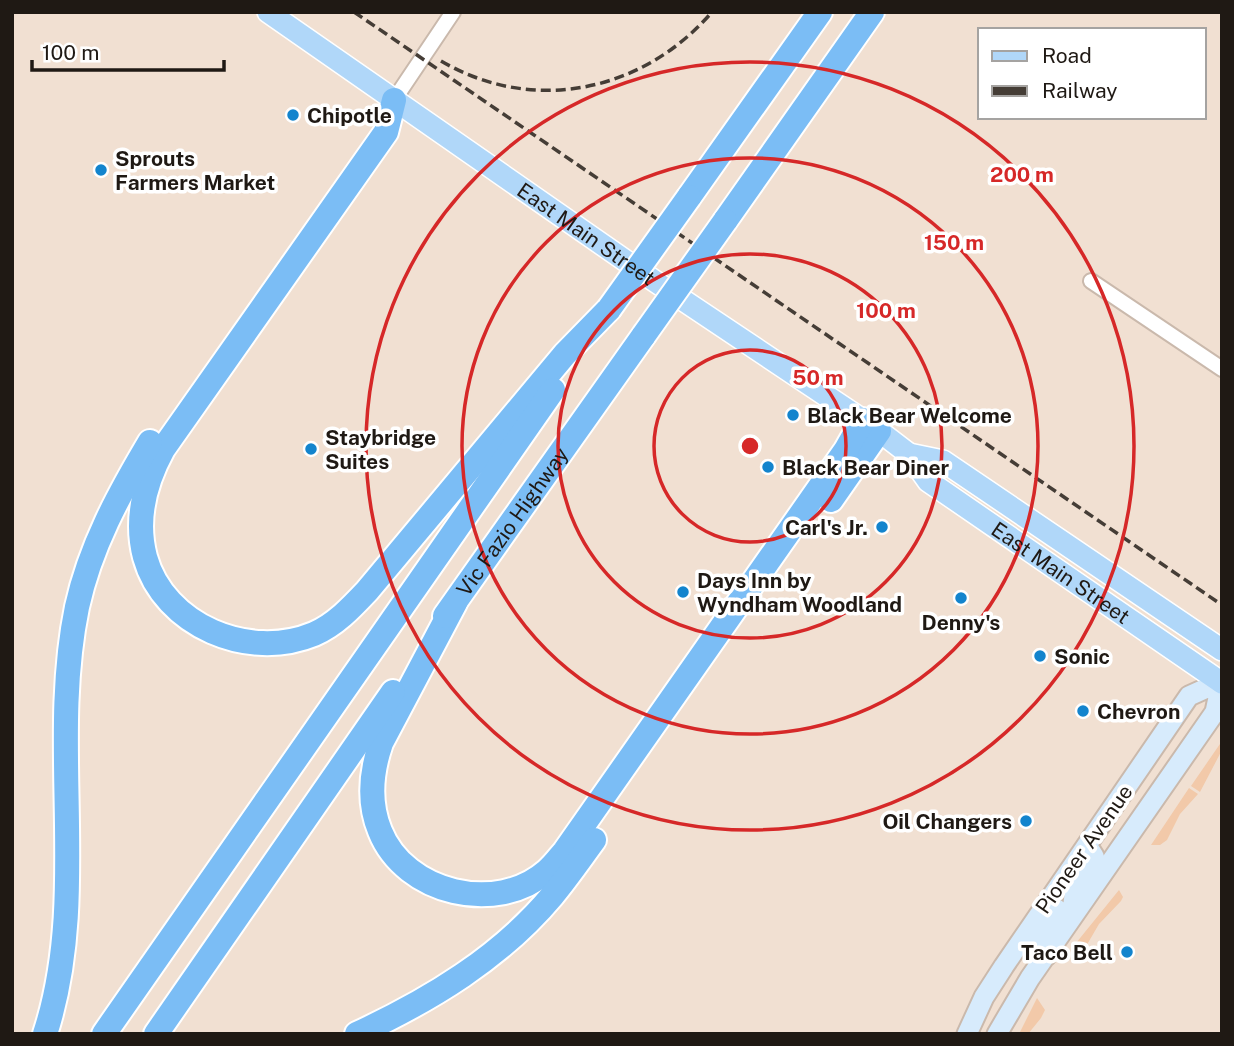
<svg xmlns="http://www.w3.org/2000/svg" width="1234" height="1046" font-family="'Public Sans',sans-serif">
	<rect width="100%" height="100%" fill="#f1e0d2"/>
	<path fill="#f2c9a9" d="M1222,741v9l-22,42 -9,-6z
		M1189,788l9,6 -18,20 -13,26 -7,5h-9z
		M1119,890l4,7 -2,4 -22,23 -14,24 -6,2 -7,-2z
		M1037,998l8,12 -4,8 -13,16h-9z"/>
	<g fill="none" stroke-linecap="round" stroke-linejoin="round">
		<g stroke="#cab9ac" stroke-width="18">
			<path id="minor" d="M394,100l59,-88
				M1091,281l131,88"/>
		</g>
		<g stroke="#cab9ac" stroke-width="23">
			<path id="secondary" d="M1071,917l4,-28 19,-33 -7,-11
				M1046,956c-11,-21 0,-29 11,-47
				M967,1034l17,-37 20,-31 185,-270 31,-14
				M997,1034l33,-56 185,-266 7,-33"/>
		</g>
		<g stroke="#fff" stroke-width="24">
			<g id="primary">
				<path id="s1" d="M268,12l388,270 223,149 30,23 19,27 294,202"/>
				<path d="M909,454l34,7 279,189"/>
			</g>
		</g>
		<g stroke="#fff" stroke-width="28">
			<g id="motorway">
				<path d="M394,100l-8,32 -223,317c-18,33 -28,70 -18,108 19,69 104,104 169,77 21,-9 37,-26 53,-43l198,-237 44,-45"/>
				<path d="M689,197l131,-185"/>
				<path d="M725,221l147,-209"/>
				<path d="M831,500l48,-69"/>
				<path d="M455,603l-74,140c-10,29 -13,59 -1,88 25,63 117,84 167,40 7,-6 12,-13 18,-20l281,-401 17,-30"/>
				<path id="s2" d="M445,616l199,-281"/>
				<path d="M45,1034c45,-138 3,-287 32,-427 13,-60 42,-113 73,-165"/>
				<path d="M104,1034l449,-644"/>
				<path d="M156,1034l237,-342"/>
				<path d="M357,1034c73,-34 143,-76 195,-138 15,-18 28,-37 42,-56"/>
			</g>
		</g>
		<use href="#minor" stroke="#fff" stroke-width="14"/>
		<use href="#secondary" stroke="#d7ebfc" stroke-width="19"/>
		<use href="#primary" stroke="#b0d7f9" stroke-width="21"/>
		<use href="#motorway" stroke="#7bbdf5" stroke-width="24"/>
		<path stroke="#453d36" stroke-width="3.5" stroke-dasharray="10 5" stroke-linecap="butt" d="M354,12l868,593
			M441,61c92,54 202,31 271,-49"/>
		<g stroke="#fff" stroke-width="28" stroke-linecap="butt">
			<path id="motorway-bridge" d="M609,309l80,-112
				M644,335l81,-114"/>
		</g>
		<use href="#motorway-bridge" stroke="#7bbdf5" stroke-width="24"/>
	</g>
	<g fill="none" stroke="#d62828" stroke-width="3.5">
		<circle cx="750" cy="446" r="96"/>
		<circle cx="750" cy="446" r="192"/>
		<circle cx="750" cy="446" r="288"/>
		<circle cx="750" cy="446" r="384"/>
	</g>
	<g fill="#1384cd" stroke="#fff" stroke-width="2.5">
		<circle cx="293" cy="115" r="7"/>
		<circle cx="101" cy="170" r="7"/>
		<circle cx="793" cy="415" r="7"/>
		<circle cx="311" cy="449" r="7"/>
		<circle cx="768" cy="467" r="7"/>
		<circle cx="882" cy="527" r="7"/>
		<circle cx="683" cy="592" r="7"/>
		<circle cx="961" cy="598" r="7"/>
		<circle cx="1040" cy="656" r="7"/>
		<circle cx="1083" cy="711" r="7"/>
		<circle cx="1026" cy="821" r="7"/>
		<circle cx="1127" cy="952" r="7"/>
	</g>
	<g text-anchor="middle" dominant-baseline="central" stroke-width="7" stroke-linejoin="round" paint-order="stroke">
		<g font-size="21" font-weight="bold" fill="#1f1914" stroke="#fff" text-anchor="start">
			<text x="307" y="115">Chipotle</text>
			<text x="115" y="158">Sprouts<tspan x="115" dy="24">Farmers Market</tspan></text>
			<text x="807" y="415">Black Bear Welcome</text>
			<text x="325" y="437">Staybridge<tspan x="325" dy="24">Suites</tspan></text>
			<text x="782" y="467">Black Bear Diner</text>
			<text x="868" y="527" text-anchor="end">Carl's Jr.</text>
			<text x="697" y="580">Days Inn by<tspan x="697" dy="24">Wyndham Woodland</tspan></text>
			<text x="961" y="622" text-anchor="middle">Denny's</text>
			<text x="1054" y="656">Sonic</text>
			<text x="1097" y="711">Chevron</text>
			<text x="1012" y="821" text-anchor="end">Oil Changers</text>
			<text x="1113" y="952" text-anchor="end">Taco Bell</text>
		</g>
		<g font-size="21" fill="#1f1914" stroke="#fff">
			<text stroke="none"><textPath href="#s1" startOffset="388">East Main Street</textPath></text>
			<text stroke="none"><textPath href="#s2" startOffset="116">Vic Fazio Highway</textPath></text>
			<text stroke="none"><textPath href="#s1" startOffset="973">East Main Street</textPath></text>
			<text transform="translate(1084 849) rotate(-55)">Pioneer Avenue</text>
		</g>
	</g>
	<circle cx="750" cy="446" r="10" fill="#d62828" stroke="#fff" stroke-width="3.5"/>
	<g font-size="21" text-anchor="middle" font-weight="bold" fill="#d62828" stroke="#fff" stroke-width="7" stroke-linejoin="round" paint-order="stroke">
		<text x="1022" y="182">200 m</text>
		<text x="954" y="250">150 m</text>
		<text x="886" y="318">100 m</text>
		<text x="818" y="385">50 m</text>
	</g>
	<rect width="1234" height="1046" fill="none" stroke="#1f1914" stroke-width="28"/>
	<rect x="978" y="28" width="228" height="91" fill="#ffffff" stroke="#a5a3a1" stroke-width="2"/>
	<rect x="992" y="51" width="35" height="10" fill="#b0d7f9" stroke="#a5a3a1" stroke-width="2"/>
	<text x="1042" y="63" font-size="21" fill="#1f1914">Road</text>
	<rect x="992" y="86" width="35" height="10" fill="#453d36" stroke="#a5a3a1" stroke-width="2"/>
	<text x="1042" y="98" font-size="21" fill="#1f1914">Railway</text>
	<path d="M32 60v10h192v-10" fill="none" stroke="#1f1914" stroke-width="3.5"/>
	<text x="42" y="60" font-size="21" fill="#1f1914" stroke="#ffffff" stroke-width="5" paint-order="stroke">100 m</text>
</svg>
